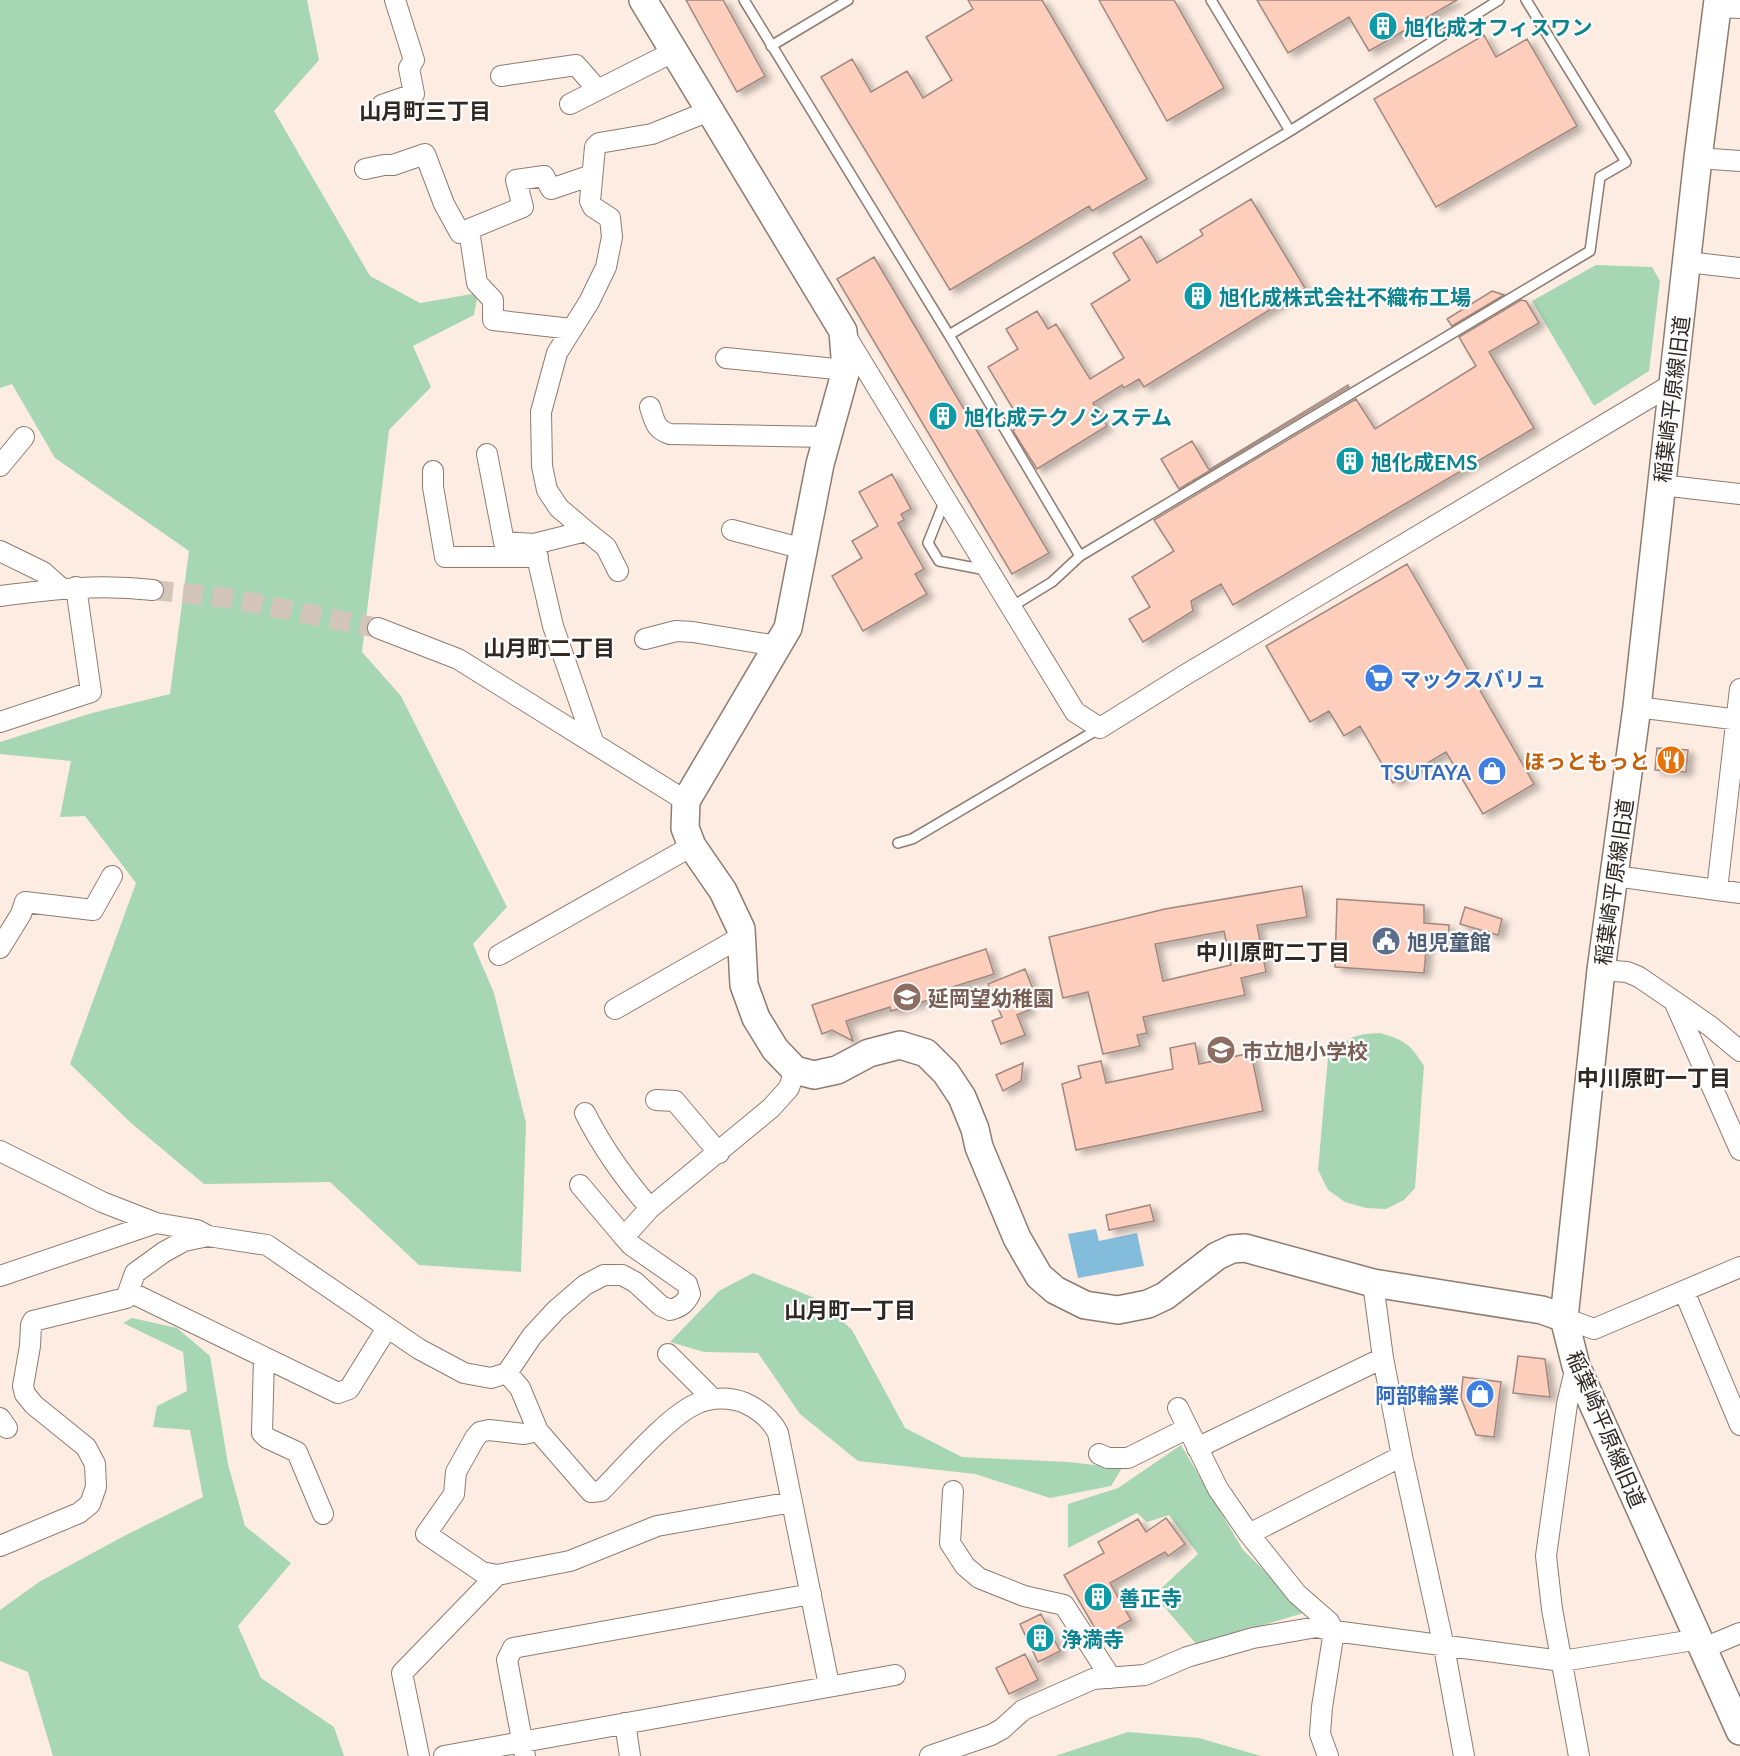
<svg xmlns="http://www.w3.org/2000/svg" width="1740" height="1756" font-family="Lato,'Noto Sans JP',sans-serif">
	<defs>
		<filter id="shadow"><feDropShadow dx="6" dy="4" stdDeviation="3" flood-color="#0004"/></filter>
	</defs>
	<rect width="100%" height="100%" fill="#fdece1"/>
	<path fill="#a7d6b5" d="M0,0h307l12,60 -45,51 96,165 50,27 58,-10 -4,22 -61,31 18,41 -42,43 -27,222 39,44 106,211 -34,37 21,49 32,130 -5,149 -102,-7 -89,-83 -126,2 -74,-62 -60,-58 66,-181 -51,-67 -25,1 11,-56 -71,-7v-12l92,-29 78,-19 19,-143 -134,-93 -43,-74 -12,4z
		M1596,265l56,2 8,14 -11,90 -55,35 -62,-105z
		M1380,1033c26,8 29,10 44,33l-9,122 -11,12 -18,9 -20,-1 -21,-6 -17,-12 -10,-20 10,-113c18,-19 25,-23 52,-24z
		M753,1273l67,27 32,30 53,98 57,29 106,5 54,6 -11,18 -61,12 -75,-24 -117,-13 -58,-47 -42,-61 -54,-1 -34,-10 49,-51z
		M132,1318l45,10 33,28 18,108 17,62 46,37 -53,63 23,52 73,49 10,29h-291l-25,-84 -28,-11v-51l39,-28 87,-47 77,-38 -13,-67 -37,-3 4,-21 30,-15 -4,-39 -60,-29z
		M1181,1445l62,105 64,62 -110,33 -43,-50 44,-41 -29,-39 -22,7 -10,-9 -69,35v-44l50,-16z
		M1128,1732l71,6 62,18h-206z"/>
	<path fill="#84bcdc" d="M1096,1229l3,12 38,-8 7,33 -66,12 -10,-44z"/>
	<path fill="#fecebc" stroke="#9f8981" stroke-width="1.5" fill-rule="evenodd" filter="url(#shadow)" d="M686,0h37l42,76 -28,16z
		M968,0h74l105,179 -55,32 -3,-5 -139,84 -129,-213 31,-18 19,33 36,-21 16,27 29,-18 -26,-43 47,-28z
		M1099,0h75l50,88 -57,33z
		M1257,0h200l-88,51 -20,-34 -61,36z
		M1484,35l12,22 31,-18 50,87 -141,81 -62,-108z
		M1251,199l54,89 -161,99 -5,-8 -15,9 -2,-3 -29,18 14,23 -70,43 -24,-38 8,-9 -33,-55 30,-18 -12,-20 31,-18 11,18 8,-5 34,55 34,-21 -33,-54 39,-24 -17,-27 28,-17 16,27 46,-28 -3,-5z
		M874,257l175,296 -37,21 -175,-295z
		M1492,291l12,4 -52,31 -5,-7z
		M1521,300l5,1 13,22 -50,29 45,76 -301,177 -12,-21 -30,17 2,10 -50,31 -14,-23 21,-12 -18,-30 42,-26 -20,-31 202,-121 19,30 101,-63 -17,-29z
		M1348,385l1,2 -170,102 -18,-30 31,-18 17,29z
		M892,474l19,35 -10,5 3,6 -6,3 26,46 -9,5 12,20 -64,37 -31,-55 30,-18 -10,-17 26,-15 -19,-34z
		M1407,564l127,220 -51,30 -37,-62 -53,31 -33,-57 -16,10 -15,-25 -19,11 -44,-76z
		M1657,748l31,2 -2,22 -31,-2z
		M1302,886l5,31 -50,8 9,47 -25,6 4,17 -102,22 4,16 -10,2 3,11 -37,8 -15,-62 -25,6 -14,-61 116,-28zM1224,931l7,34 -68,16 -8,-37z
		M1337,899l87,6v18l25,2 -1,17 -21,-3 -3,34 -89,-6z
		M1465,907l37,12 -4,16 -38,-11z
		M986,949l8,25 -64,20 2,5 -41,12 -1,-4 -44,14 7,20 -21,-11 -10,4 -10,-29z
		M1025,969l9,23 -10,5 5,13 -12,5 8,20 -24,9 -9,-23 10,-4 -14,-33z
		M1195,1043l4,21 52,-11 12,58 -187,39 -14,-66 19,-6 -3,-12 23,-5 5,22 67,-14 -3,-21z
		M1023,1063l-2,18 -18,10 -7,-16z
		M1150,1205l4,16 -45,9 -3,-15z
		M1518,1356l27,3 5,38 -37,-4z
		M1463,1377l38,5 -7,55 -18,-2 -15,-37z
		M1166,1518l19,26 -17,12 -3,-4 -55,31 21,37 -31,17 -36,-62 40,-22 -6,-11 40,-23 8,13z
		M1041,1614l19,37 -22,11 -18,-38z
		M1025,1654l13,26 -29,14 -13,-26z"/>
	<g fill="none" stroke-linecap="round" stroke-linejoin="round">
		<path stroke="#d4c5bb" stroke-width="20" stroke-dasharray="20 10" stroke-linecap="butt" d="M153,590l76,8 149,30"/>
		<g stroke="#8e7c70" stroke-width="12">
			<path id="lane" d="M744,0l205,335 341,-204 209,-131
				M1211,0l79,131
				M771,46l77,-46
				M949,335l131,221 510,-305 10,-74 26,-15 -100,-162
				M945,500l-17,43 11,18 47,9
				M1011,607l41,-25 28,-26
				M898,843l14,-4 188,-111"/>
		</g>
		<g stroke="#8e7c70" stroke-width="22">
			<path id="street" d="M1718,7l22,1
				M501,76l75,-11 22,25
				M570,104l103,-52
				M382,105l32,-11 -5,-26 5,-8 -19,-60
				M1698,158l42,3
				M365,169l19,-4h9l32,-11 19,50 16,29 63,-26 -7,-27 28,-4 7,13 41,-14
				M469,230l8,53 16,17v20l79,9
				M1687,262l53,6
				M844,333l231,379 25,16 85,-53 489,-292
				M726,358l120,12
				M650,407c5,15 5,22 20,27l156,3
				M487,454l17,88 30,2
				M0,466l24,-29
				M433,471v16l12,70h93
				M1661,485l79,9
				M732,530l72,19
				M586,531l20,16 12,24
				M0,551l43,21 18,16
				M0,596c54,-7 99,-12 153,-6
				M378,628l80,31 228,142
				M645,639l31,-8 17,1 84,14
				M1637,707l103,13
				M0,722l91,-30 -15,-105
				M594,744l-41,-118 -19,-82 52,-13 -27,-23 -12,-18 -5,-24 -1,-54 16,-59 32,-51 17,-35 6,-30 -2,-19 -17,-11 -3,-6 5,-54 4,-4 53,-9 57,-23
				M1615,876l102,14 23,-201
				M1717,890l23,3
				M0,948l21,-34 4,-12 68,8 19,-34
				M499,955l193,-109
				M1601,970l26,2 12,5 35,24 66,149
				M1674,1001l36,25 30,25
				M615,1009l126,-72
				M656,1100l19,1 44,52
				M585,1113c18,36 39,65 65,95
				M0,1151l102,51 54,21
				M580,1185l44,52
				M0,1276l156,-53 41,7 11,6
				M1373,1283l10,75 19,98 42,191 20,109
				M1684,1291l56,134
				M130,1292l208,101 11,-4 38,-61
				M1564,1318l30,11 146,-62
				M668,1354l44,44
				M264,1357l-2,76 5,5 30,14 26,62
				M1576,1366l-9,38 -21,152 6,53 27,147
				M507,1373l13,15 18,43 53,61 10,-1c24,-24 66,-74 95,-87 15,-7 34,-7 49,-1 15,7 26,16 33,30l51,252
				M1178,1408l40,81 31,45 48,60 32,28 5,9 228,30 138,-22
				M0,1418l7,10
				M538,1431l-14,3 -35,-4 -9,2 -5,6 -19,34 -2,22 -28,40 56,38 15,3 73,-14 87,-35 135,-24
				M1197,1448l186,-90
				M1099,1454l9,4h20l60,-30
				M953,1491l-3,52 15,23 14,12 45,18 40,9 47,73
				M1249,1534l153,-78
				M0,1546l79,-33 11,-9 6,-17 -1,-23 -9,-17 -52,-42 -9,-11 -2,-8 7,-40 1,-21 2,-4 93,-23 9,-25 29,-21 20,-11 24,-5 59,9 152,104 45,24 27,5 16,-5 25,-37 24,-26 29,-25 19,-10h18l13,7 26,24 9,4c10,-3 15,-6 20,-16l-3,-10 -56,-39 -7,-8 26,-29 121,-100 18,-20 6,-18
				M1704,1648l36,-15
				M625,1723l5,33
				M419,1756l-17,-83 95,-98
				M444,1756l451,-81
				M525,1756l-18,-96 6,-12 298,-54
				M930,1756l61,-21 11,-6 21,-19 70,-31 52,-4 42,-18 66,-19 64,-11 17,4 -12,76 -2,27 8,22"/>
		</g>
		<g stroke="#8e7c70" stroke-width="30">
			<path id="secondary" d="M643,0l200,331 3,39 -26,94 -32,164 -102,173 -1,27 7,18 31,45 18,38 3,56 12,33 19,31 20,21 19,5 23,-5 32,-17 31,-8 26,8 20,20 16,24 13,32 4,18 38,91 22,38 16,14 30,15 33,5 30,-6 17,-8 52,-40 15,-7 13,-1 128,35 169,27 22,8
				M1718,0l-20,158 -61,549 -36,263 -37,348 12,48 164,365"/>
		</g>
		<use href="#lane" stroke="#fff" stroke-width="9"/>
		<use href="#street" stroke="#fff" stroke-width="20"/>
		<use href="#secondary" stroke="#fff" stroke-width="27"/>
	</g>
	<defs>
		<g id="building-disc" transform="scale(1.5)"><circle r="9.5" fill="#0f9aa8" stroke="#fdfdfd"/><path d="M-4-6H4V6H1V3H-1V6H-4ZM-2.5-4.3h1.7v1.8h-1.7ZM.8-4.3h1.7v1.8H.8ZM-2.5-1h1.7V.8h-1.7ZM.8-1h1.7V.8H.8Z" fill="#fff"/></g>
		<g id="supermarket-disc" transform="scale(1.5)"><circle r="9.5" fill="#3f7fe0" stroke="#fdfdfd"/><path d="M-6-5.5h2.5l.6 2H6L4.5 2H-2.5L-4.4-4H-6ZM-1.5 3.2a1.3 1.3 0 1 0 .1 0ZM3 3.2a1.3 1.3 0 1 0 .1 0Z" fill="#fff"/></g>
		<g id="restaurant-disc" transform="scale(1.5)"><circle r="9.5" fill="#e8710a" stroke="#fdfdfd"/><path d="M-5-6h1v4h1v-4h1v4h1v-4h1v5L-1.5 .5V6h-2V.5L-5-1ZM5-6V6H3V1.5H1.5Q1.5-4 5-6Z" fill="#fff"/></g>
		<g id="shop-disc" transform="scale(1.5)"><circle r="9.5" fill="#3f7fe0" stroke="#fdfdfd"/><path d="M-5-2.5h2.3a2.7 3.5 0 0 1 5.4 0H5L5.5 6h-11ZM-1.5-2.5h3a1.5 2.3 0 0 0-3 0Z" fill="#fff"/></g>
		<g id="civic-disc" transform="scale(1.5)"><circle r="9.5" fill="#5c6f8a" stroke="#fdfdfd"/><path d="M-.6-6.5H3V-4.5H.6V-3L4-1V1h2V6H-6V1h2V-1L-.6-3ZM-1.2 2.5V6h2.4V2.5Z" fill="#fff"/></g>
		<g id="school-disc" transform="scale(1.5)"><circle r="9.5" fill="#8d6e63" stroke="#fdfdfd"/><path d="M0-5L7-2L0 1L-7-2ZM-4 1L0 2.5L4 1V4Q0 6-4 4Z" fill="#fff"/></g>
	</defs>
	<g fill-rule="evenodd">
		<use href="#building-disc" x="1383" y="26"/>
		<use href="#building-disc" x="1198" y="296"/>
		<use href="#building-disc" x="943" y="416"/>
		<use href="#building-disc" x="1350" y="461"/>
		<use href="#supermarket-disc" x="1379" y="678"/>
		<use href="#restaurant-disc" x="1671" y="760"/>
		<use href="#shop-disc" x="1492" y="771"/>
		<use href="#civic-disc" x="1386" y="941"/>
		<use href="#school-disc" x="907" y="997"/>
		<use href="#school-disc" x="1221" y="1050"/>
		<use href="#shop-disc" x="1480" y="1394"/>
		<use href="#building-disc" x="1098" y="1597"/>
		<use href="#building-disc" x="1040" y="1638"/>
	</g>
	<g text-anchor="middle" dominant-baseline="central" stroke-width="4.5" stroke-linejoin="round" paint-order="stroke">
		<g font-size="21" font-weight="bold" fill="#0d838f" stroke="#fdfdfd" text-anchor="start">
			<text x="1404" y="26">旭化成オフィスワン</text>
			<text x="1219" y="296">旭化成株式会社不織布工場</text>
			<text x="964" y="416">旭化成テクノシステム</text>
			<text x="1371" y="461">旭化成EMS</text>
			<text x="1119" y="1597">善正寺</text>
			<text x="1061" y="1638">浄満寺</text>
		</g>
		<g font-size="21" fill="#2f2823" stroke="#fdfdfd">
			<text transform="translate(1671 399) rotate(-83)">稲葉崎平原線旧道</text>
			<text transform="translate(1613 882) rotate(-82)">稲葉崎平原線旧道</text>
			<text transform="translate(1607 1429) rotate(67)">稲葉崎平原線旧道</text>
		</g>
		<g font-size="21" font-weight="bold" fill="#366cbe" stroke="#fdfdfd" text-anchor="end">
			<text x="1400" y="678" text-anchor="start">マックスバリュ</text>
			<text x="1471" y="771">TSUTAYA</text>
			<text x="1459" y="1394">阿部輪業</text>
		</g>
		<g font-size="21" font-weight="bold" fill="#c56008" stroke="#fdfdfd" text-anchor="end">
			<text x="1650" y="760">ほっともっと</text>
		</g>
		<g font-size="21" font-weight="bold" fill="#4e5e75" stroke="#fdfdfd" text-anchor="start">
			<text x="1407" y="941">旭児童館</text>
		</g>
		<g font-size="21" font-weight="bold" fill="#785e54" stroke="#fdfdfd" text-anchor="start">
			<text x="928" y="997">延岡望幼稚園</text>
			<text x="1242" y="1050">市立旭小学校</text>
		</g>
		<g font-size="22" font-weight="bold" fill="#2f2823" stroke="#fdfdfd">
			<text x="425" y="110">山月町三丁目</text>
			<text x="549" y="647">山月町二丁目</text>
			<text x="1273" y="951">中川原町二丁目</text>
			<text x="1654" y="1077">中川原町一丁目</text>
			<text x="850" y="1309">山月町一丁目</text>
		</g>
	</g>
</svg>
